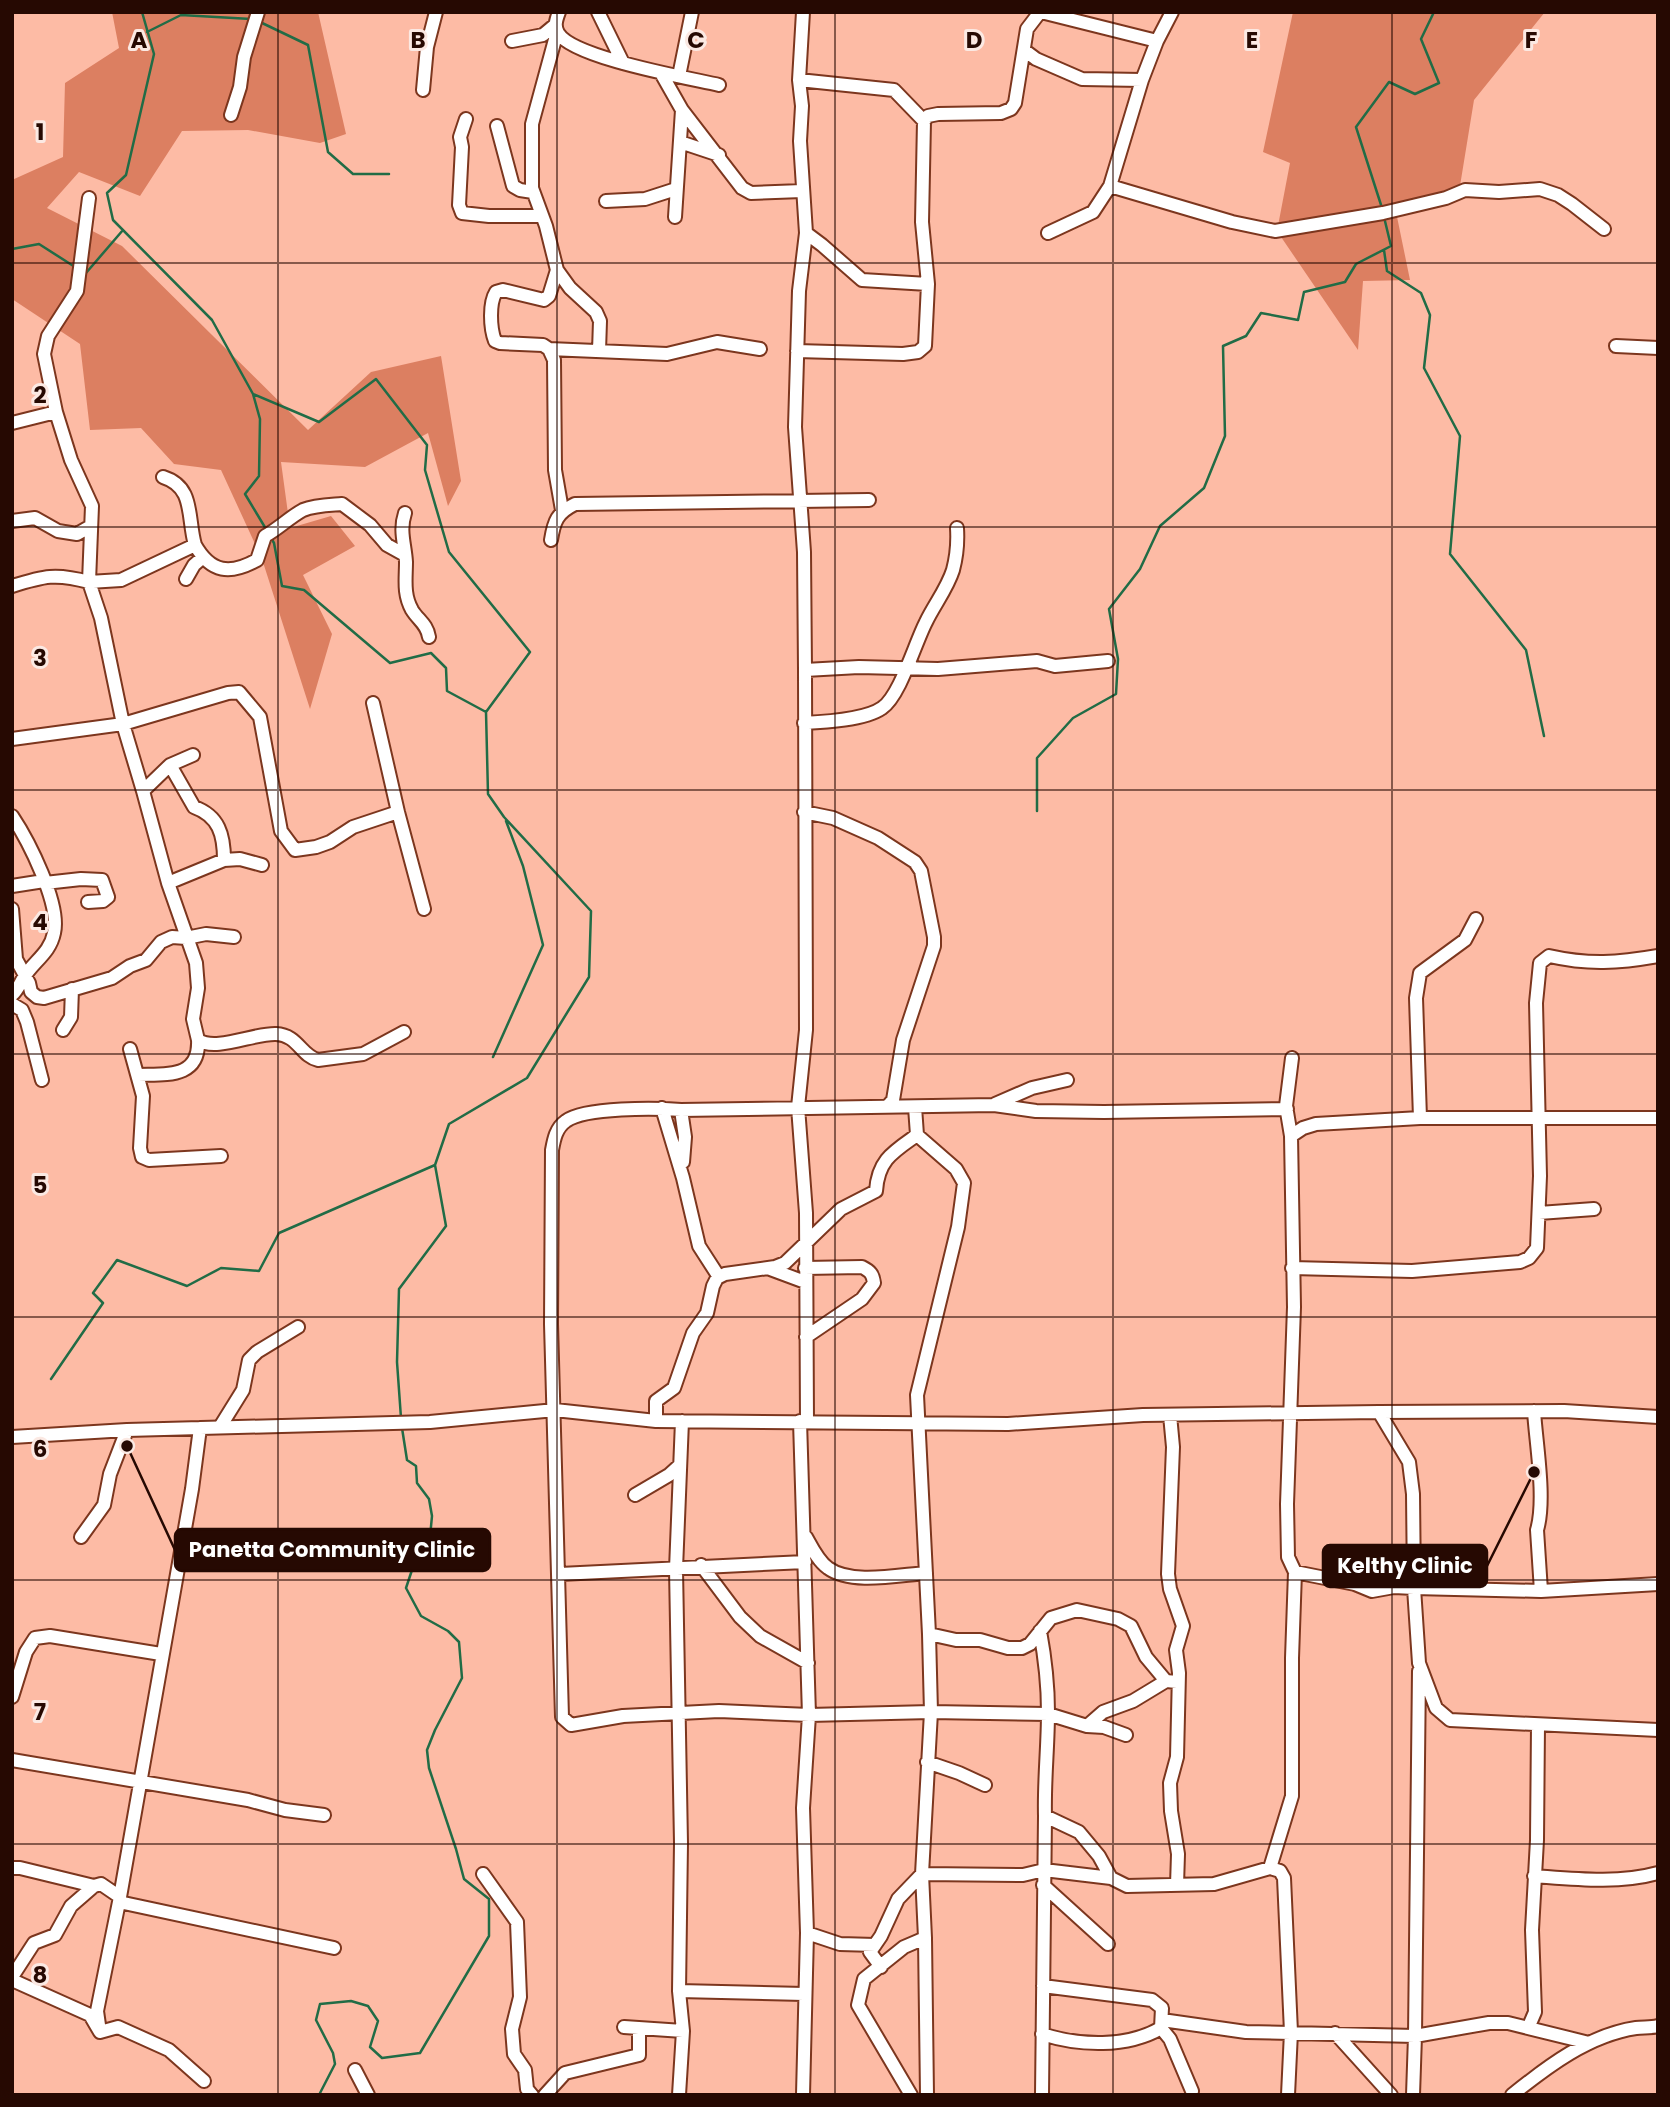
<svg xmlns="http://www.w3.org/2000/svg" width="1670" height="2107" font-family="Poppins,sans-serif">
	<rect width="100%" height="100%" fill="#fdbba5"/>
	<path fill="#dc7f61" d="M112,12h206l28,122 -26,9 -72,-13 -66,1 -42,65 -61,-24 -32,36 75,38 186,184 63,-58 70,-16 20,125 -13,25 -20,-73 -63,34 -84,-5 9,66 41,-12 24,30 -52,29 29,59 -22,75 -48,-150 -41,-89 -47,-6 -33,-36 -51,2 -10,-86 -68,-45v-119l51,-23 2,-74 54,-35z
		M1293,12h252l-71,88 -15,92 -64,15 15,73 -47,1 -5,69 -81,-119 13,-68 -27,-11z"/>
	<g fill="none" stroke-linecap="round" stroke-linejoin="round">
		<path stroke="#216c46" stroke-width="2.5" d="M260,22l48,23 20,107 25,22h36
			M147,32l34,-17 70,4
			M1382,208l-26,-81 33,-45 26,12 24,-11 -18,-44 13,-27
			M12,249l27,-5 36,23
			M1384,250l3,21 34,22 9,22 -6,53 36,68 -10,118 76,96 18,86
			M84,272l2,1 37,-43
			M253,394l7,25 -1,57 -14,18 21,35
			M271,538l3,5 8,43 22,4 86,73 41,-10 15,15 1,23 39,21
			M1037,811v-53l36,-40 43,-24 2,-35 -9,-50 31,-40 20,-43 44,-38 21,-52 -2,-90 23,-10 15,-23 37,7 6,-28 41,-10 11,-18 35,-18 -7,-29
			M493,1057l50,-112 -20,-79 -17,-45
			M51,1379l52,-76 -10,-10 24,-33 70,26 34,-18 38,3 20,-38 156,-68 14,-41 78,-46 62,-101 2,-66 -87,-94 -16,-23 -2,-82 44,-60 -81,-100 -24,-82 2,-25 -51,-66 -57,43 -66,-28 -41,-74 -99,-100 -6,-27 19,-18 28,-121 -12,-42
			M401,1418l-4,-56 2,-73 47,-63 -11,-61
			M319,2095l16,-31 -2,-11 -17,-33 4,-16 31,-3 17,5 10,15 -8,26 12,11 38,-5 69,-117v-37l-25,-20 -8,-30 -27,-81 -2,-18 8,-20 27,-52 -3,-36 -11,-11 -27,-15 -15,-28 11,-33 13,-18 2,-21 -3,-17 -12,-16 -1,-17 -9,-6 -5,-32"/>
		<g stroke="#7c361e" stroke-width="16">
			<path id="minor" d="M559,12c-3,8 -5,14 -1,21 15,25 131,45 161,52
				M598,12l25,51
				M803,12l-4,68 3,26 -2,35 6,92 -7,58 -4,136 9,125 1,118 1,360 -8,77 8,106 1,208
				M1041,12l116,29
				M557,32l-25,92v64l14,38 11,44 13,18 26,24 4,9 -1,30
				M512,41l31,-6 12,-10
				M1024,50l12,9 46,20 60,1
				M661,73l21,37 60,78 9,5 51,-2
				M679,76l13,-64
				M799,80l95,10 30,31
				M423,90l4,-43 9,-35
				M231,115l9,-28 4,-30 14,-45
				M466,119l-6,18 2,10 -3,58 3,8 27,3h52
				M497,126l16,60 7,4 13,2
				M680,142l39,13
				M1110,186l122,36 43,9 108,-18 63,-15 19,-8 34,2 41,-3 18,6 14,9 32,25
				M606,201l39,-2 31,-10
				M675,217l7,-107
				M806,233l16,12 40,35 66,4
				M1048,233l45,-21 17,-26 32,-106 15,-39 15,-29
				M557,270l-8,26 -5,4 -41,-10 -7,2c-7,11 -6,36 -1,49l5,2 43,2 6,4 5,11 1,110 7,40
				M1616,346l42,2
				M549,349l118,5 50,-12 43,7
				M797,351l106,3 15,-2 7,-6 3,-62 -6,-62 2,-101 4,-5 10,-2 63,-1 10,-4 4,-6 12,-74 13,-17
				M56,412l-12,-58 4,-18 29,-45 12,-93
				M12,423l44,-11 15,48 21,46 -3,76 32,-2 74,-35c-8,-28 0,-58 -32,-68
				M405,513c-6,18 0,31 1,49 0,17 -3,32 6,48 6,10 15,14 17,27
				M12,521l23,-3 23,13 19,3 14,-8
				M551,540c3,-19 6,-27 24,-36l294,-4
				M195,545c16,28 35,30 62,15l8,-24c13,-7 25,-19 38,-26 12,-5 27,-5 39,-6l28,21 17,20 18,10
				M186,579l8,-14 8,-7
				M12,586c32,-10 44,-13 77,-4l12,36 22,106 20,67 27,-26 23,-10
				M805,670l54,-3 79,2 99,-8 18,5 53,-5
				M373,703l25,109 26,97
				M804,723c21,-1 61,-3 78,-15 18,-12 33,-65 44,-86 8,-17 21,-33 27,-52 4,-15 5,-26 4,-42
				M12,739l111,-15 105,-31 11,-1 21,25 21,114 14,19 21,-3 14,-5 23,-15 45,-15
				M170,765l24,42c25,9 30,28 30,53
				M143,791l25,92 28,80 2,25 -5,31 5,21c18,12 56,-7 78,-6 22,1 25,22 42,26l45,-6 41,-22
				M804,812l29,6 45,20 37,24 6,9 13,66v9l-31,94 -10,60 -6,7
				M12,816c16,24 49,88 42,117 -4,20 -20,28 -30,44 -4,6 -6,13 -12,18
				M45,883l36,-4 21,1 6,17 -5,4 -15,1
				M168,883l56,-23 16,-1 22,6
				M12,886l32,-5
				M12,909l4,50 13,24 2,9 6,5 7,1 68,-20 18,-12 16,-6 15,-18 11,-5 14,1 20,-4 28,3
				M12,1004l10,6 5,12 15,58
				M63,1030l8,-13 1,-28
				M130,1049l13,47 -3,52 2,9 7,3 72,-4
				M138,1075c27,-1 62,4 60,-35
				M995,1104l37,-16 35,-8
				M662,1108l21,70 16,68 20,31
				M681,1110l4,27 -2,25
				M1420,1118l-4,-120 4,-25 45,-33 11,-21
				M1658,1118h-238l-104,6 -13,4 -12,8 3,171 -7,197 1,53 7,15 60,12 17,7 22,-4 20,1 5,75 17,45 14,12 208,10
				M917,1135l39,34 8,14 -6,44 -41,168 12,239 2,78 117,2 39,12 17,1 22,8
				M1291,1136l-5,-30 6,-48
				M1539,1213l55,-4
				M805,1268l57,-1c8,4 11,7 12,16l-12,16 -56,38
				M1292,1268l120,3 108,-9 9,-4 8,-10 3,-72 -4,-173 4,-40 9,-7c40,9 69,7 109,0
				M770,1269l35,13
				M1534,1411c2,33 12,88 3,119l4,61
				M1379,1412l30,50 4,32 1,94 127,3 117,-7
				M1170,1415l3,32 -5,127 2,15 13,37 -7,24 3,23 -2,84 -7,26 1,28 7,43 -1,31
				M656,1421v-20l18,-13 19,-55 14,-20 6,-27 4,-8 8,-4 50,-7 10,-4 56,-54 35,-18c2,-31 17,-39 41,-56l-2,-28
				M800,1421l9,294 -6,93 4,125 -4,162
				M220,1427l23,-37 6,-30 8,-8 41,-25
				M12,1437l115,-7 303,-8 125,-12 101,11 352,3 135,-9 236,-3 185,-1 94,6
				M635,1495l34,-20 11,-10
				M81,1537l23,-32 6,-31 17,-44
				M806,1537c6,11 12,24 22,31 23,17 70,7 98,5
				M701,1565l39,52 20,19 48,27
				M560,1574l245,-12
				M1040,1631c5,27 8,54 8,81 0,35 -4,69 -3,104l34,16 20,24 12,22
				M929,1634l27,6h24l28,8h14l8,-4 21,-26 26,-8 41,9 13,7 15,31 20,24 11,1
				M1419,1671l-4,365 74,-13h19l81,20
				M12,1697l14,-45 9,-14 15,-2 111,18
				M1087,1726l16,-14 30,-11 33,-20
				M12,1760l236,40 37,10 39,5
				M927,1762l32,11 26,12
				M12,1868h8l74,18
				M1270,1868l22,-72v-138l3,-86
				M483,1874l34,48 3,75 -8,32 2,25 11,16 2,19 5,6
				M1534,1876c41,3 84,8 124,-3
				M1043,1885l65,59
				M119,1902l215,46
				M807,1933l33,11 35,1
				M881,1967l-11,-15 11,-16 17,-37 24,-25 101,1 21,-5 67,8 16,8 87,-2 56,-16 10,3 4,7 7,154 -3,63
				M12,1977l22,-34 21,-8 16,-29 23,-20 7,-2 19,13
				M12,1980l78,35 10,17 18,-5 51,23 35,31
				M679,1991l125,3
				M1162,2020l84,12 169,4 -2,59
				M1529,2026l6,-14 -3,-82 5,-90 1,-115
				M624,2027l59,4
				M1161,2028l9,11 22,52
				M100,2032l-3,-21 23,-114 72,-408 8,-61
				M1335,2033l56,62
				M1042,2034c37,12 85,14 119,-6l1,-20 -10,-8 -109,-14
				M355,2070l13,25
				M545,2095l20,-22 74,-18v-27
				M679,2095l4,-64 -4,-40 2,-148 -5,-274 6,-148
				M911,2095l-53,-90 6,-26 40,-32 21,-9
				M927,2095l-2,-157 -3,-64 9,-162 -122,3 -90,-4 -96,5 -52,9 -9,-8 -11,-393 1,-174c2,-11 4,-22 14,-29 19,-14 90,-13 115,-11l313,-5 42,6 68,1 183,-3
				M1042,2095l3,-279
				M1512,2095c36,-29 77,-60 124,-67 7,-1 15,0 22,-2"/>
		</g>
		<use href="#minor" stroke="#fff" stroke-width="12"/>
	</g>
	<path fill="none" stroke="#260902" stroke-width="2" stroke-opacity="0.55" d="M278,12v2083M557,12v2083M835,12v2083M1113,12v2083M1392,12v2083M12,263h1646M12,527h1646M12,790h1646M12,1054h1646M12,1317h1646M12,1580h1646M12,1844h1646"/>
	<g font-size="23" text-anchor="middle" font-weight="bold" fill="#260902" stroke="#fbe9e3" stroke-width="6" stroke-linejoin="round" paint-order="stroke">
		<text x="139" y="48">A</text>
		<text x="418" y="48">B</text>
		<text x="696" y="48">C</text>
		<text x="974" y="48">D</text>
		<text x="1252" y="48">E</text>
		<text x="1531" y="48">F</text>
		<text x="40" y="140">1</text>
		<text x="40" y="403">2</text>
		<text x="40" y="666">3</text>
		<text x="40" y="930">4</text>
		<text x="40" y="1193">5</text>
		<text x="40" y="1457">6</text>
		<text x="40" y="1720">7</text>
		<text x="40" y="1983">8</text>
	</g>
	<path fill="none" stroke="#260902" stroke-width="2.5" d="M127 1446L175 1550M1534 1472L1487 1566"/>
	<g fill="#260902" stroke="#fbe9e3" stroke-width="2.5">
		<circle cx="127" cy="1446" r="7"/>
		<circle cx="1534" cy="1472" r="7"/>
	</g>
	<g fill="#260902" stroke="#260902" stroke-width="2.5">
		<rect x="175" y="1529" width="315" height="42" rx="7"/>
		<rect x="1323" y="1545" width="164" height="42" rx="7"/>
	</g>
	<g font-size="21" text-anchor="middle" font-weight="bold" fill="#fff">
		<text x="332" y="1557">Panetta Community Clinic</text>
		<text x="1405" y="1573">Kelthy Clinic</text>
	</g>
	<rect width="1670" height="2107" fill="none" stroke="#260902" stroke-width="28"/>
</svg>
